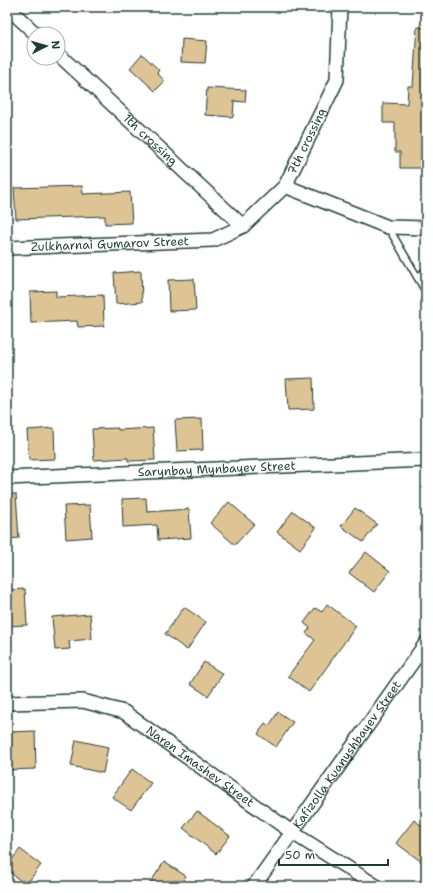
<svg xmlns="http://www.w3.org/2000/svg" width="433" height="893" font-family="'Shantell Sans',sans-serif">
	<rect width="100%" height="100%" fill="#fff"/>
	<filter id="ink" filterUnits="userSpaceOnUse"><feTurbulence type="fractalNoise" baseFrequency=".025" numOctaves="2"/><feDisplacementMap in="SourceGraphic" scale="8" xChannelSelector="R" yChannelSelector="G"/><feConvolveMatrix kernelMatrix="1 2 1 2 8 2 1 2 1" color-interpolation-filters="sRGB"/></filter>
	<g filter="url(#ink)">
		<path fill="#dec494" stroke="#1f3d34" d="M417,27l9,1v140h-26v-16h-5v-29h-12v-20l24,1 1,-18h5z
			M182,39l25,2 -2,22 -24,-1z
			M142,54l17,16 -2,3 8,8 -10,10 -25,-23z
			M207,88l39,2 -1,12 -11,-1 -1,16 -28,-2z
			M82,186l1,8 47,-2 2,31 -27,1v-8l-89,3 -2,-31z
			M141,271l1,31 -26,2 -2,-31z
			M194,279l2,31 -27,1 -1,-31z
			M56,291v6l47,-2 1,31 -26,1 -1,-6 -46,2 -1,-31z
			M313,378l1,31 -26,1 -2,-31z
			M202,419l1,31 -26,1 -2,-31z
			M54,428l1,31 -26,1 -2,-30z
			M118,428v2l35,-2 2,32 -27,1v-3l-34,2 -2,-31z
			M7,494h9l3,44 -12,1z
			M146,498l1,14 42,-3 2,29 -33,2 -1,-15 -34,2 -1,-28z
			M229,502l25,22 -19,21 -25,-22z
			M90,505l2,32 -26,2 -2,-33z
			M355,508l22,16 -14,18 -22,-16z
			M293,511l23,17 -16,21 -23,-17z
			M366,552l24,19 -16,21 -25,-19z
			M25,589l2,36 -20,1v-36z
			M327,604l29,22 -47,66 -21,-16 27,-36 -9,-7 4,-5 -6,-5 11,-15 7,4z
			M184,607l22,15 -19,28 -22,-16z
			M90,614l2,25 -23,2 1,8 -15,1 -3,-33z
			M204,662l19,12 -15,22 -18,-12z
			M278,712l15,10 -17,25 -18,-13 7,-11 4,3z
			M35,731l1,38 -29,1v-38z
			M76,740l32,7 -5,26 -32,-7z
			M132,769l19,14 -20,27 -19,-13z
			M197,811l33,25 -14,18 -33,-26z
			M414,820l12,9v36l-30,-22z
			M20,849l21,16 -15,20 -19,-15v-4z
			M164,862l22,14 -7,10h-31z"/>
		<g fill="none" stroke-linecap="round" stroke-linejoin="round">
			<g stroke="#1f3d34" stroke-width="9">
				<path id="lane" d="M388,227l38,65
					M417,277l9,-6"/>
			</g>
			<g stroke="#1f3d34" stroke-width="16">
				<g id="street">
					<path d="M7,7l29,27"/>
					<path id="s1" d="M58,54l185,172"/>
					<path d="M285,186l103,41 38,1"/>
					<path id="s2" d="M7,248l206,-8 30,-14 42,-40 52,-106 3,-73"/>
					<path id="s3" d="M7,478l419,-18"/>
					<path id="s4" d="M7,703l76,-2 41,11 169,121 83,53"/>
					<path id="s5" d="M254,886l172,-243"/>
				</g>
			</g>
			<use href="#lane" stroke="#fff" stroke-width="6"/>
			<use href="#street" stroke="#fff" stroke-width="13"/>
		</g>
	</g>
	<g text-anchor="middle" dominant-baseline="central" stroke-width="3" stroke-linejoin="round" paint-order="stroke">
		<g font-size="12" fill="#1f3d34" stroke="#fff">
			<text stroke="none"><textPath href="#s1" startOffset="126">1th crossing</textPath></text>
			<text stroke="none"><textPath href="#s2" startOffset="347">7th crossing</textPath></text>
			<text stroke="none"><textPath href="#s2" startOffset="103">Zulkharnai Gumarov Street</textPath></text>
			<text stroke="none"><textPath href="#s3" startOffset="210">Sarynbay Mynbayev Street</textPath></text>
			<text stroke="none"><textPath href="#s5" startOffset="161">Kafizolla Kuanyshbayev Street</textPath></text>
			<text stroke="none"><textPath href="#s4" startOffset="212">Naren Imashev Street</textPath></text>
		</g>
	</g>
	<rect width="433" height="893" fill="none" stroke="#fff" stroke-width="24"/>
	<rect x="12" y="12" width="409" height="869" fill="none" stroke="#1f3d34" stroke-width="1.5" filter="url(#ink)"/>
	<g transform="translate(46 46) rotate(84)"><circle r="19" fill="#ffffff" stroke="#a5b1ae"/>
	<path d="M0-3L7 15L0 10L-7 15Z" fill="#1f3d34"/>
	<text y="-6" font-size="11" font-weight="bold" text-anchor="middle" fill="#1f3d34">N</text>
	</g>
	<path d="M279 859v6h109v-6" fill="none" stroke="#1f3d34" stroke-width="2"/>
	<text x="285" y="859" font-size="12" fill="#1f3d34" stroke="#ffffff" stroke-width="3" paint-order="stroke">50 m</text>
</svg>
